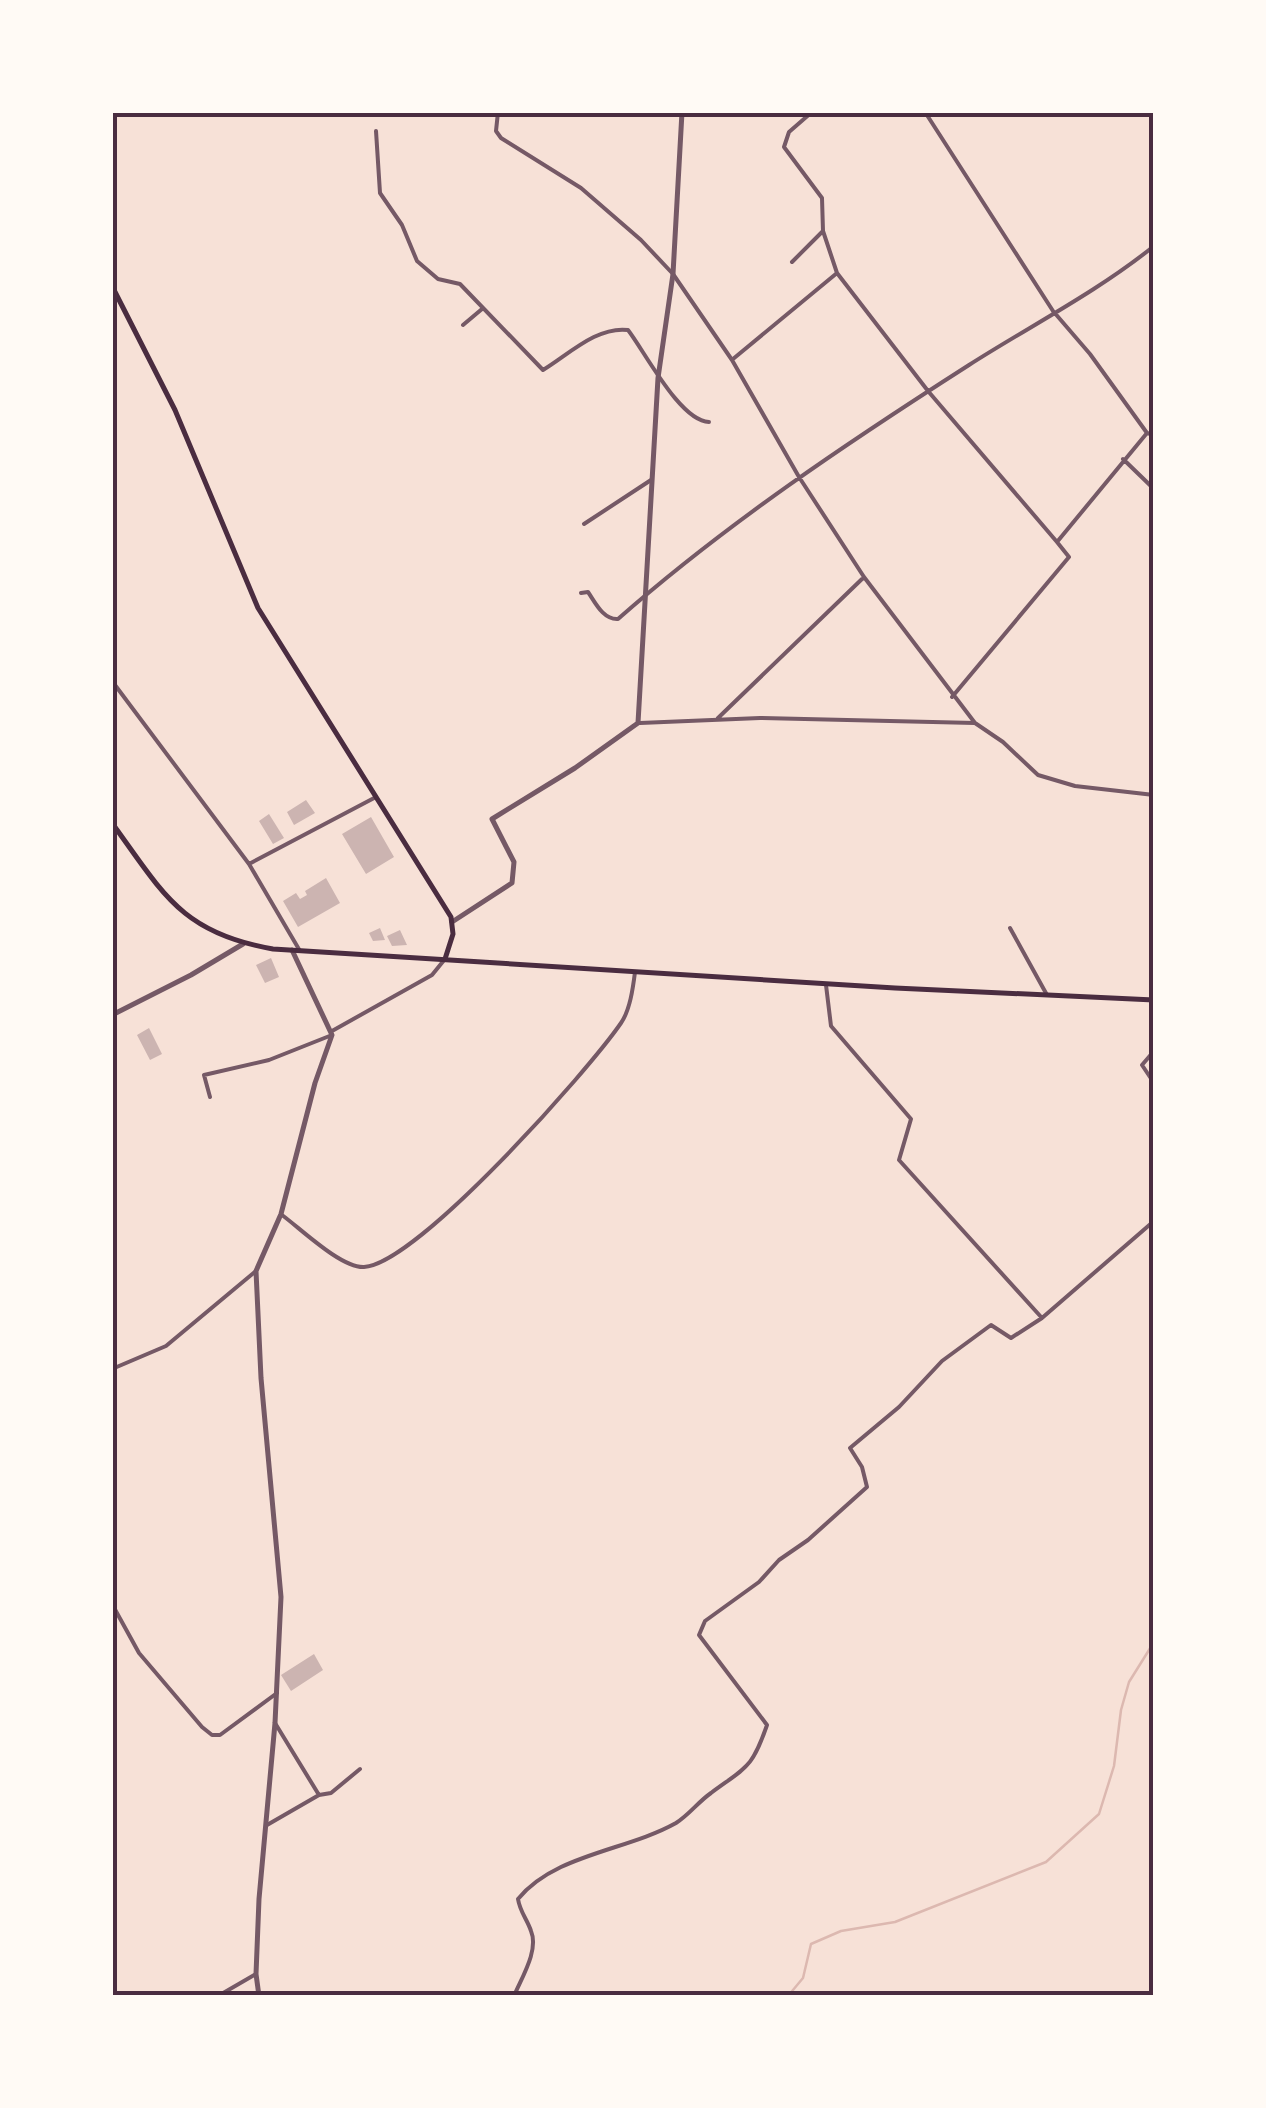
<svg xmlns="http://www.w3.org/2000/svg" width="1266" height="2108" font-family="Helvetica,sans-serif">
	<rect width="100%" height="100%" fill="#f7e1d7"/>
	<g fill="none" stroke-linecap="round" stroke-linejoin="round">
		<path stroke="#dcb8b0" stroke-width="2.5" d="M788,1996l15,-18 8,-34 30,-13 54,-9 151,-60 53,-48 15,-48 7,-56 8,-28 25,-40"/>
	</g>
	<path fill="#ccb4b1" d="M306,800l9,13 -21,12 -7,-13z
		M269,814l15,24 -11,6 -14,-23z
		M371,817l23,40 -28,17 -24,-40z
		M326,878l14,25 -42,24 -15,-26 13,-8 4,6 7,-4 -2,-4z
		M380,928l5,12 -12,1 -4,-8z
		M400,930l7,15 -15,1 -5,-10z
		M271,958l8,19 -14,6 -9,-18z
		M149,1028l13,26 -12,6 -13,-25z
		M314,1654l9,16 -32,21 -10,-16z"/>
	<g fill="none" stroke-linecap="round" stroke-linejoin="round">
		<path stroke="#755966" stroke-width="4" d="M498,112l-2,19 5,7 80,50 60,52 32,34 59,86 67,117 65,100 111,146 28,19 35,33 37,11 79,9
			M812,112l-23,20 -5,15 38,51 1,33 14,42 91,118 129,151
			M925,112l128,199 37,43 57,79
			M376,131l4,62 22,32 15,36 21,18 22,5 83,86c25,-15 54,-44 85,-40 17,22 52,91 81,92
			M792,262l31,-31
			M463,325l19,-16
			M733,359l104,-86
			M1123,459l31,30
			M584,524l67,-44
			M581,593l7,-1c7,10 15,28 30,27 108,-95 229,-176 351,-254 61,-39 128,-73 185,-119
			M112,681l137,183 51,87
			M952,697l117,-140 -12,-15 90,-109 7,2
			M718,718l144,-139
			M640,723l120,-5 215,5
			M249,864l127,-67
			M1010,928l37,67
			M826,985l5,41 80,93 -12,41 143,158
			M332,1031l100,-56 13,-16
			M1154,1051l-12,14 12,18
			M210,1097l-6,-22 65,-15 63,-25
			M282,1215c19,14 59,53 82,52 53,-3 224,-196 257,-244 9,-13 12,-35 14,-51
			M112,1369l54,-23 90,-75
			M112,1604l27,49 63,74 10,8h8l57,-42
			M319,1795l12,-2 29,-24
			M267,1825l52,-30 -44,-72
			M218,1996l38,-22
			M514,1996c8,-19 25,-46 17,-65 -4,-12 -11,-19 -13,-32 37,-45 108,-48 158,-76 13,-8 22,-21 35,-30 35,-26 41,-24 56,-68l-68,-90 6,-14 54,-39 20,-22 29,-20 59,-53 -5,-20 -12,-19 49,-41 43,-46 49,-36 20,13 31,-20 112,-97"/>
		<path stroke="#755966" stroke-width="5" d="M452,922l60,-39 2,-21 -22,-43 83,-51 63,-45 20,-345 15,-104 9,-162
			M112,1015l79,-40 52,-31
			M259,1996l-3,-22 3,-75 16,-176 6,-126 -20,-219 -5,-107 25,-57 34,-131 17,-48 -40,-85"/>
		<path stroke="#4a2c40" stroke-width="5" d="M112,286l63,124 83,198 193,309 2,17 -8,25
			M112,823c51,70 69,110 161,126l622,39 259,12"/>
	</g>
	<rect width="1266" height="2108" fill="none" stroke="#fffaf5" stroke-width="230"/>
	<rect x="115" y="115" width="1036" height="1878" fill="none" stroke="#4a2c40" stroke-width="4"/>
</svg>
